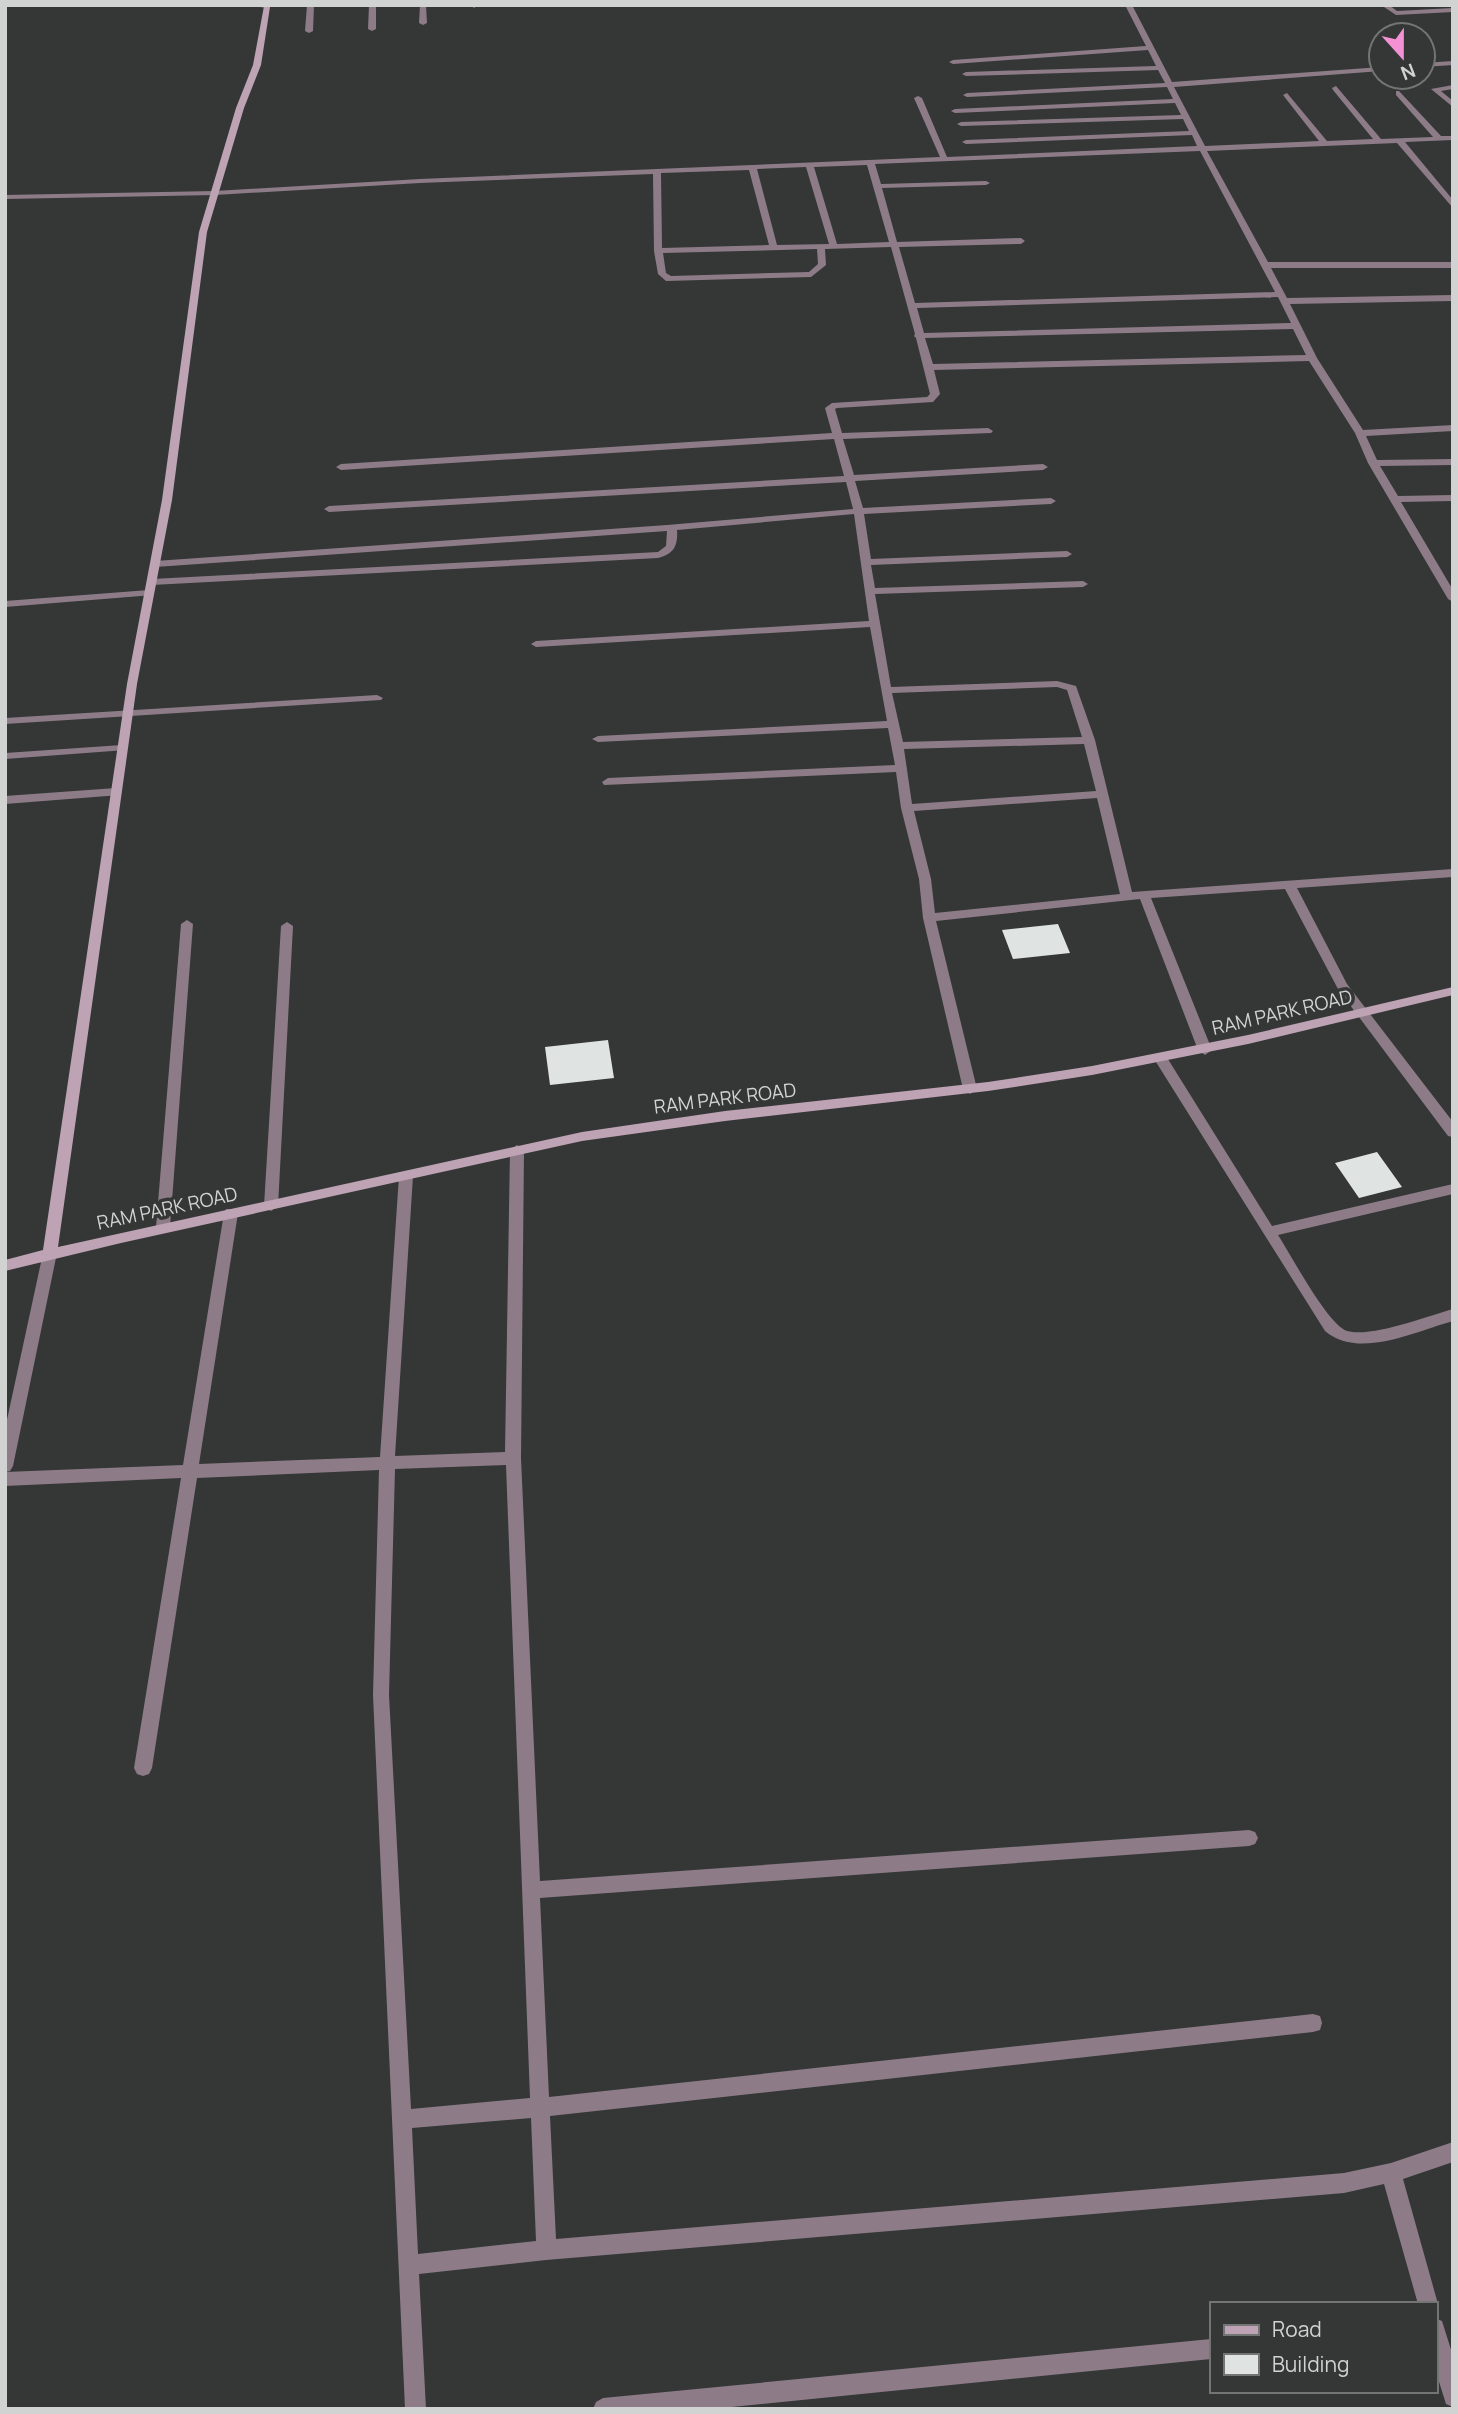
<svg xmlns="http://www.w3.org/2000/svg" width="1458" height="2414" font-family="Manrope,sans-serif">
	<rect width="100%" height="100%" fill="#343736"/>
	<path fill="#dfe3e1" d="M1058,924l12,29 -57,6 -11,-29z
		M608,1040l6,38 -64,7 -5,-38z
		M1377,1152l25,35 -43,11 -24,-35z"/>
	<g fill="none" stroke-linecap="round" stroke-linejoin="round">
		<path fill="#8d7c87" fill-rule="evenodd" d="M244,5h26v1l-3,2z
			M307,5h7l-1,26 -4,2 -4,-2z
			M369,5h7v24l-4,2 -4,-2z
			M420,5h6l1,18 -4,2 -4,-2z
			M471,5h6v1l-3,2z
			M1125,5h7l40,77 209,-15v4l-207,16 31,59 114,-5 -36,-46 4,-2 40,48 46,-2 -40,-49 -1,-2 4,-2 45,53 52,-2 -37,-42v-4h3l42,45h12v4l-48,2 48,58v8l-56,-65 -190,8 61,111h185v6h-182l16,30 166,-3v6l-163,3 27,54 46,72 90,-5v6l-87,5 11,24 76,-1v6l-73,1 18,30 55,-1v6l-52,1 52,88v12l-5,-3 -80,-136 -13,-30 -46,-72 -375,9 6,24 -7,8 -96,6 -2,1 7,24 146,-5 5,3 -2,2 -148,6 11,36 189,-11 5,3 -5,3 -188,11 8,27 188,-10 5,3 -5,3 -187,10 7,45 196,-8 5,3 -5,3 -196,8 4,23 208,-7 5,3 -5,3 -208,7 16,93 166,-6 19,5 19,54 37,152 321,-23v8l-156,11 50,96 106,138v15l-5,-1 -110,-147 -53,-100 -134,9 61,152 -7,5 -7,-5 -58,-151 -204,22 41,168 -7,5 -7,-5 -40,-171 -4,-39 -18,-71 -5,-36 -292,13 -2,-3 6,-4 287,-13 -7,-37 -290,14 -6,-3 6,-3 289,-15 -17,-94 -334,20 -5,-3 5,-3 333,-20 -15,-107 -177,16c1,16 -3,24 -19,28l-506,27 -5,-3 5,-3 506,-27 8,-6 1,-15 -512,36 -5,-3 5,-3 512,-36 186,-16 -7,-27 -517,30 -5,-3 5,-3 515,-30 -10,-37 -493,31 -5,-3 5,-3 491,-31 -7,-25 7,-5 95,-6 3,-3 -14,-56 -2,-2 1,-2 -24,-87 -66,2 1,16 -15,12 -145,4 -8,-7 -4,-23 -1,-77 -233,9 -205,12 -210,4v-4l210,-4 205,-12 520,-22 -26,-59 4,-2 4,2 25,59 250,-11 -5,-11 -226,9 -4,-2 4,-2 223,-9 -6,-12 -222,7 -4,-2 4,-2 220,-7 -6,-12 -220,10 -4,-2 4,-2 218,-10 -6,-12 -200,10 -4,-2 4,-2 198,-10 -7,-13 -192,6 -4,-2 4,-2 190,-6 -8,-16 -195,14 -4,-2 4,-2 193,-14zM1200,151l75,141 -360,11 -16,-56 122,-3 4,-3 -4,-3 -124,4 -15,-54 104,-3 4,-2 -4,-2 -105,3 -6,-20zM867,165l22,77 -52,2 -23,-77zM806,167l23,77 -52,1 -20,-76zM749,170l20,75 -107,3 -1,-75zM817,249l1,15 -9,8 -138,4 -5,-3 -3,-20zM1278,297l13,26 -367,10 -7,-25zM1293,329l13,26 -373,9 -8,-26zM1057,687l10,3 15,47 -179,5 -11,-49zM1084,744l12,47 -184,13 -8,-55zM1097,798l23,96 -185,19 -4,-34 -17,-68z
			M1381,5h8l8,6 56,-3v4l-57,3z
			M1453,61v4l-30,2v-4z
			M1453,85v4l-12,2 12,10v6l-22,-18z
			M149,590l4,1v4l-148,12v-6z
			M377,695l6,3 -2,2 -376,24v-6z
			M122,745l4,1v4l-121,9v-6z
			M116,788l6,4 -2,3 -115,9v-8z
			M187,920l6,4 -23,303 -2,4h-10l-2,-4 25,-303z
			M287,922l6,4 -15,280 -7,5 -7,-5 17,-280z
			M1161,1054l5,2 106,170 181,-42v10l-175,41c13,20 50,90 69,96 24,7 81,-15 106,-22v12c-37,10 -94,39 -128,10l-169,-269 -2,-3z
			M517,1145l7,5 -3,308 19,423 709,-51 6,2 3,6 -3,6 -6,2 -709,52 9,199 764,-83 7,2 2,7 -2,7 -7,2 -763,84 6,123 788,-66 47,-10 62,-21v20l-50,17 35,125 -3,7v-7h-17l-34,-120 -40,9 -798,67 -127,14 7,135h-21l-32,-714 6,-225 -182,8 -45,290 -3,6 -6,2 -6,-2 -3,-6 47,-290 -176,8v-14l178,-7 41,-252 2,-4h10l2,4 -39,251 181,-7 19,-281 7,-5 7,5 -18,280 110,-4 5,-302zM506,1465l24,633 -119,11 -22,-414 6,-226zM531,2118l5,123 -118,13 -6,-126z
			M50,1248l5,1 2,4 -44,213 -3,5 -5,1v-43l38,-176 2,-4z
			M1435,2318l7,3 11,35v51l-7,-3 -11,-35z
			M1211,2339v20l-499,50h-119l3,-7 7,-4z"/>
		<path fill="#bea3b4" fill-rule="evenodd" d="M273,5l-3,2 -9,58 -17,43 -37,124 -35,268 -35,184 -79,563 524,-115 143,-21 263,-29 104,-16 156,-31 205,-48v8l-205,49 -156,31 -104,16 -263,30 -143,20 -461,102 -116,28v-11l38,-10 84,-566 35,-184 37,-268 37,-124 17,-43 11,-59z"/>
	</g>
	<g text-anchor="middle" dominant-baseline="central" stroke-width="7" stroke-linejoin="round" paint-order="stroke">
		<g font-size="19" fill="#d1d3d2" stroke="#343736">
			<text transform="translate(1282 1012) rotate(-13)">RAM PARK ROAD</text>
			<text transform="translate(725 1098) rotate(-7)">RAM PARK ROAD</text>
			<text transform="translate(167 1208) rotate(-12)">RAM PARK ROAD</text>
		</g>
	</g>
	<rect width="1458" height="2414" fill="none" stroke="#d1d3d2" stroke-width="14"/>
	<rect x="1210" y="2302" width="228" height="91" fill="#343736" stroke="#737574" stroke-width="2"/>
	<rect x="1224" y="2325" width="35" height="10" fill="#bea3b4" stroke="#737574" stroke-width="2"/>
	<text x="1272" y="2337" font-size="21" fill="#d1d3d2">Road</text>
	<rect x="1224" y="2354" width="35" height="21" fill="#dfe3e1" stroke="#737574" stroke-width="2"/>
	<text x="1272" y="2372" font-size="21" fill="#d1d3d2">Building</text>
	<g transform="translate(1402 56) rotate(159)"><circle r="33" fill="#343736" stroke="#737574" stroke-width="2"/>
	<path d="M0-5L12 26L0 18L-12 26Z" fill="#f491d4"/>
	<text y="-10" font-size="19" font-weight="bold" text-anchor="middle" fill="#d1d3d2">N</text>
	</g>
</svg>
